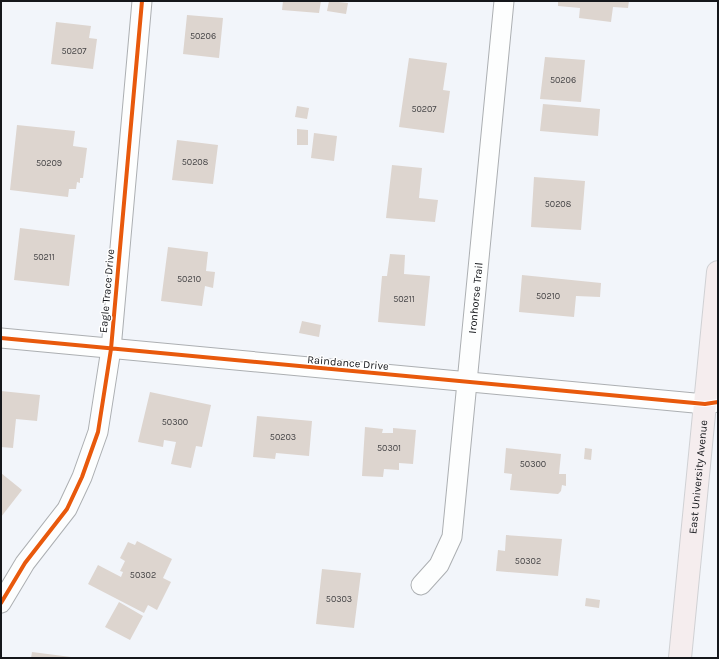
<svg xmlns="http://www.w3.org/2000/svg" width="719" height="659" font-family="Karla,sans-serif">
	<rect width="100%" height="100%" fill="#f2f5fa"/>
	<path fill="#ddd5cf" d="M283,1h38l-2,12 -37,-3z
		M329,1l19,2 -2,11 -19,-3z
		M558,1h71l-1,7 -15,-1 -2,15 -32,-4 1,-10 -22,-2z
		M187,15l36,3 -4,40 -36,-4z
		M56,22l35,4 -2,12 8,1 -4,30 -42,-5z
		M545,57l40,3 -4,42 -41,-3z
		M409,58l38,5 -4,27 7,1 -6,42 -45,-6z
		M543,104l57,5 -2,27 -58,-5z
		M297,106l12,2 -2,11 -12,-2z
		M17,125l58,6 -2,15 14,2 -4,30h-3v5l-3,-1 -1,7h-7l-1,8 -58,-7z
		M297,129l11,1v15h-11z
		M314,133l23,3 -3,25 -23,-3z
		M177,140l41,5 -5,39 -41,-4z
		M392,165l30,3 -3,30 19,2 -3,22 -49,-4z
		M534,177l51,4 -4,49 -50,-3z
		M20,228l55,7 -6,51 -55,-6z
		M168,247l40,5 -2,19 9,1 -2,16 -8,-2 -3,20 -41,-5z
		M390,254l15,1 -1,19 26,2 -5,50 -47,-4 4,-46h5z
		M522,275l79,8 -1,14 -24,-1 -2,21 -55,-5z
		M302,321l19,4 -2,12 -20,-4z
		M1,391l39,4 -3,26 -21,-2 -3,29 -12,-1z
		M150,392l61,13 -9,42 -6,-1 -5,22 -20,-4 5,-22 -12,-2 -1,7 -25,-5z
		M257,416l55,5 -3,35 -33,-3 -1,6 -22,-2z
		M365,427l18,2 -1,4h11v-5l23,2 -3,34 -14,-1v7l-15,-1 -1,8 -21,-1z
		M506,448l55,6 -2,20h7v12l-4,-1 -1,6 -3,3 -48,-4 2,-16 -8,-1z
		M585,448l7,1 -1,11 -7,-1z
		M1,473l21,17 -21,27z
		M506,535l56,4 -4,37 -62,-5 2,-21 7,1z
		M137,541l35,18 -9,19 8,4 -14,28 -9,-5 -4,8 -56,-29 10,-19 23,12 2,-5 -3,-1 5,-10 -5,-3 8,-16 7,3z
		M322,569l39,4 -7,55 -38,-4z
		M586,598l14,2 -1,8 -14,-2z
		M119,602l24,14 -13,24 -25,-13z
		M32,652l39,5v1h-40z"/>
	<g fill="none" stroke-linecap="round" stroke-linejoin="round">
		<g stroke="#acafb2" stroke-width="21">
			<g id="minor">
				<path d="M1,338l704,66 13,-2"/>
				<path id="s1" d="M421,585l18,-20 13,-28 52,-536"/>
				<path d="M1,603l24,-40 42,-54 15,-32 16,-45 13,-83 31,-348"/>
			</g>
		</g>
		<g stroke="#d0d1d4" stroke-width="24">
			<g id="primary">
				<path id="s2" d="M680,658l38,-386"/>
			</g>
		</g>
		<use href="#minor" stroke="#fdfefe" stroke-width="19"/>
		<use href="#primary" stroke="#f5edee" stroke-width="22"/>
		<g stroke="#fff" stroke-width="6">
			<path id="cycleway" d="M1,338l704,66 13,-2
				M1,603l24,-40 42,-54 15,-32 16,-45 13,-83 31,-348"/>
		</g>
		<use href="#cycleway" stroke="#e8590c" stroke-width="4"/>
	</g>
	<g text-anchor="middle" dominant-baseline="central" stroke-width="3" stroke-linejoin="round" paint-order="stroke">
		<g font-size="9" fill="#474648">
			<text x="203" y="36">50206</text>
			<text x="74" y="51">50207</text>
			<text x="563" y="80">50206</text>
			<text x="424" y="109">50207</text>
			<text x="195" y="162">50208</text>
			<text x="49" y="163">50209</text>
			<text x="558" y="204">50208</text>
			<text x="44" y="257">50211</text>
			<text x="189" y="279">50210</text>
			<text x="548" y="296">50210</text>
			<text x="404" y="299">50211</text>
			<text x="175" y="422">50300</text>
			<text x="283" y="437">50203</text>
			<text x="389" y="448">50301</text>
			<text x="533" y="464">50300</text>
			<text x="528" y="561">50302</text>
			<text x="143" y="575">50302</text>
			<text x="339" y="599">50303</text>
		</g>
		<g font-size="11" fill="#15171b" stroke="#fff">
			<text transform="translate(107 291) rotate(-85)">Eagle Trace Drive</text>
			<text stroke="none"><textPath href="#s1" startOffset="298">Ironhorse Trail</textPath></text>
			<text transform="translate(348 363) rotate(5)">Raindance Drive</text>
			<text stroke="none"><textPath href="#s2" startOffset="182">East University Avenue</textPath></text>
		</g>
	</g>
	<rect width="719" height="659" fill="none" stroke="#15171b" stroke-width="4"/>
</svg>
